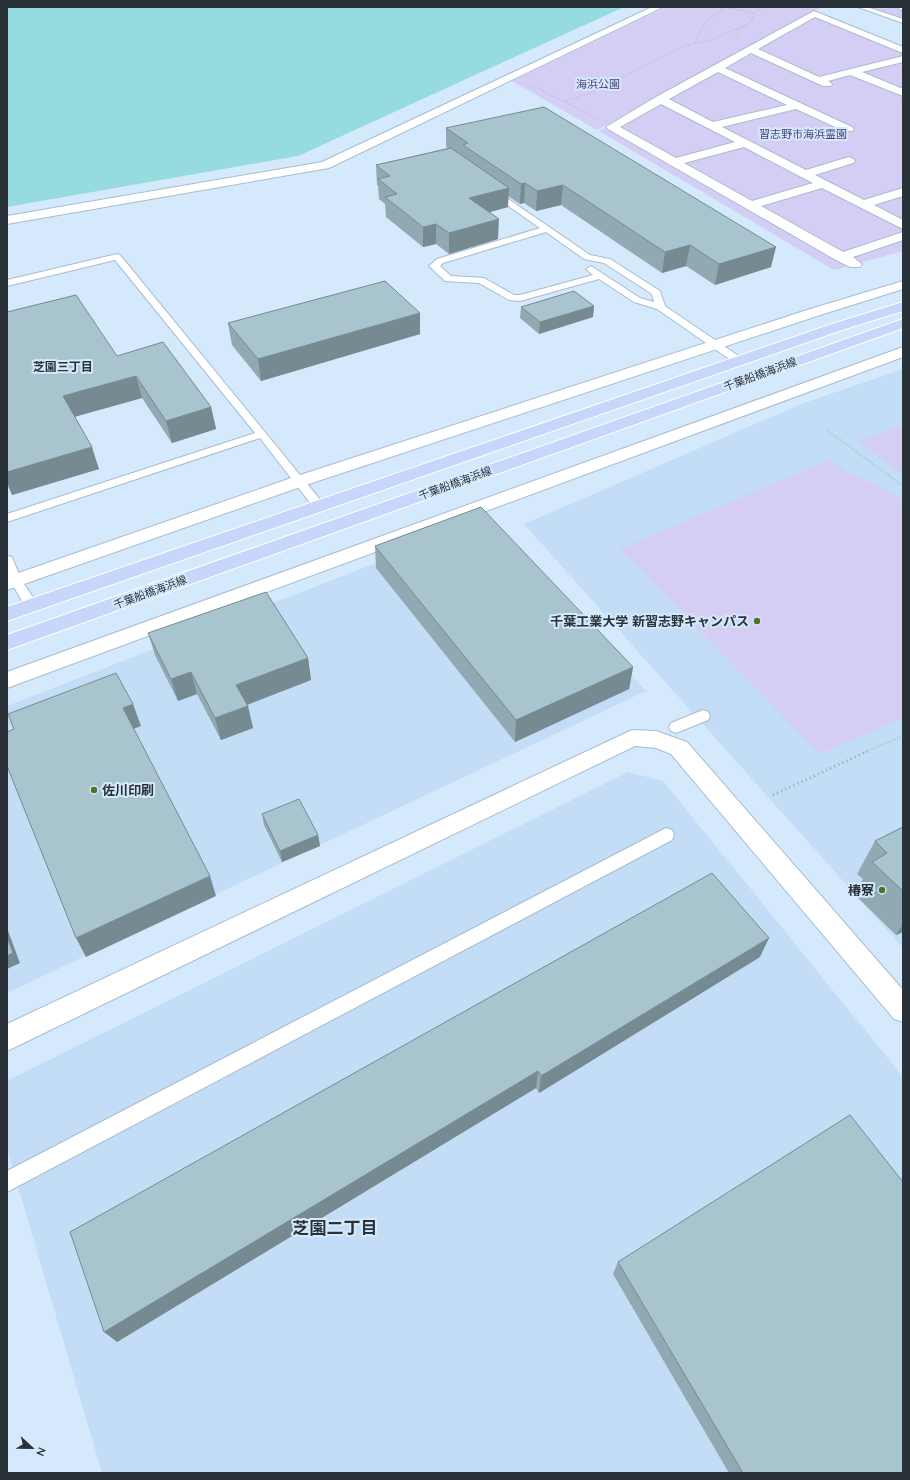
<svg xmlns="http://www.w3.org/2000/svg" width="910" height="1480" font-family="Quicksand,'Noto Sans JP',sans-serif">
	<rect width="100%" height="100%" fill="#d5e9fc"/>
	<path fill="#c2ddf5" d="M903,369v579l-379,-424 280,-121z
		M490,519l156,172 -639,302v-287z
		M628,772l35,9 240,296v396h-801l-95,-324v-68z"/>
	<path fill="#d4cef4" d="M667,7h155l-9,5 90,37v202l-69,19 -235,-139 213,-118 -215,117 -85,-49z
		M866,7h37v12z
		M903,425v50l-45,-34z
		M830,460l19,14 26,10 28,16v218l-83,36 -200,-205z"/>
	<path fill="#96dbde" d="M7,7h617l-326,149 -291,51z"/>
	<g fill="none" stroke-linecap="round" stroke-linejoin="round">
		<g stroke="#a8bcce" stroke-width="2">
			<path id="lane" d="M858,7h9l36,12v4z
				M491,187l99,68 20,4 50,32 5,15 78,53 1,2 -1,2h-8l-78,-54 -23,-7 -35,-23 -79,22 -11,-1 -30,-17 -34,-2 -16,-15 8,-7 103,-31 -52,-36 -1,-2 1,-2zM546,232l38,27 20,4 48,31 2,8 -14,-4 -49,-32 -5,3 7,6 -73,20h-6l-30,-17 -33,-2 -11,-10 3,-3z
				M117,254l3,1 202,247 2,3 -2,3h-8l-54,-70 -253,84v-8l248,-81 -140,-173 -108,26v-6z
				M7,556l5,1 1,3 9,21 16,24 -2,3 -5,2 -5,-2 -19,-33z
				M703,710l5,2 2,4 -2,4 -32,13 -5,-2 -2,-4 2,-4z
				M666,828l6,2 2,5 -2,5 -665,352v-21z"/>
		</g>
		<g stroke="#a8bcce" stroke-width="2">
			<path id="street" d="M652,7h11l-334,161 -322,56v-8l315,-54z
				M897,7h6v4z
				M814,11l89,36v6l-88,-36 -57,32 61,28 84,-21v6l-41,10 41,17v7l-53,-21 -22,6 4,3 -1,2h-8l-72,-33 -26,15 127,59 2,2 -2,2h-8l-48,-22 -74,18 84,43 43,-13 4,2 2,2 -2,2 -38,12 49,25 39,-12v8l-29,9 29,15v9l-81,-41 -61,18 82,46 60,-20v8l-50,17 9,7 -2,3h-10l-14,-7 -228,-131 -2,-2 50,-30zM718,72l69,33 -74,17 -44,-23zM661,104l74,38 -59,16 -56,-31zM744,147l69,36 -61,18 -68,-38z
				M903,281v8l-86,27 -511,169 -299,105v-13l287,-100 513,-167z
				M903,347v10l-896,331v-16z"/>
		</g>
		<g stroke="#a8bcce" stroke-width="2">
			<path id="secondary" d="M632,730l24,1 31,11 216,248v32l-9,-3 -223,-265 -15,-6 -21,-2 -628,305v-27z"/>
		</g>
		<g stroke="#fff" stroke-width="2">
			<path id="primary" d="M903,302v9l-61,19 -835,291v-14l825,-283z
				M903,319v9l-896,322v-15z"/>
		</g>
		<path stroke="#97a6b5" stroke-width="1" stroke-dasharray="0.5 1.5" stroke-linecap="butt" d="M725,7l29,6
			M738,37v-6l8,-6
			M695,43c6,-17 15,-27 31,-36
			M531,85l67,34
			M565,101l30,-10 89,-45 26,-6 36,-15 6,-5 2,-7 8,-6"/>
		<path stroke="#97a6b5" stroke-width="2" stroke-dasharray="0.5 2" stroke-linecap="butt" d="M828,431l75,55
			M865,752l38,-16"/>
		<path stroke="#97a6b5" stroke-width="3" stroke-dasharray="1 3.5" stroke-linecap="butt" d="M773,795l95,-44"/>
		<use href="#lane" fill="#fff" fill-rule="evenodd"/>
		<use href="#street" fill="#fff" fill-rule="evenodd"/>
		<use href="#secondary" fill="#fff" fill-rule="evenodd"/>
		<use href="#primary" fill="#c8d6fc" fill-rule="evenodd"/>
	</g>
	<path fill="#90a9b2" d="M446,128l325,139 -56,18 -29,-19 -24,7 -101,-68 -25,6 -12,-8 -4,1 -12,-8v11l-19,5 9,27 -49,15 -13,-10 -13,3 -37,-30 -1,-13 -6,-5 -1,-13 -1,-1 -1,-20 72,-17 -2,-1z
		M594,306l-1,11 -54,17 -19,-16 1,-11z
		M7,312l110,44 94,51 5,22 -44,14 -30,-45 -68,19 25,52 -87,26 -5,-11z
		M228,323l192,11 -159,47 -29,-36z
		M375,546l258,121 -4,22 -114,53 -139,-174z
		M148,633l160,25 3,22 -64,25 6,23 -32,12 -24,-46 -19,7 -23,-46z
		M262,814l56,21 2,11 -38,16 -18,-37z
		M903,827v105l-7,3 -42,-41 9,-15 -6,-5 18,-33z
		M760,957l-221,136 -3,-5 -419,254 -47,-110z
		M618,1262l285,211h-174l-116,-199z"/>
	<path fill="#768a91" d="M525,183l-1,20 -4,1 1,-20z
		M563,185l-2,20 -25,6 1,-20z
		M509,188l-1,19 -39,11v-20z
		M499,219l-1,20 -49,15v-21z
		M436,224v20l-13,3v-20z
		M690,245l-4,21 -24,7 3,-21z
		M776,247l-5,20 -56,18 4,-21z
		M594,306l-1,11 -54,17 1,-12z
		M420,313v21l-159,47 -3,-22z
		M136,376l6,22 -72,20 -7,-22z
		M211,407l5,22 -44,14 -6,-22z
		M92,447l7,22 -87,26 -5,-14v-9z
		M308,658l3,22 -70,27 -5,-22z
		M633,667l-4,22 -114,53 1,-22z
		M191,672l6,22 -19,7 -7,-22z
		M133,704l8,22 -10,4 -8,-22z
		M248,706l5,22 -32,12 -6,-22z
		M318,835l2,11 -38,16 -2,-11z
		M210,876l6,20 -130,61 -10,-19z
		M903,924v8l-7,3z
		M7,928l13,35 -13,6z
		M769,938l-9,19 -221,136 2,-17z
		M538,1071l-2,17 -419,254 -13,-10z"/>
	<path fill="#a8c5cf" stroke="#768a91" d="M544,107l232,140 -57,17 -29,-19 -25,7 -102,-67 -26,6 -12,-8 -4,1 -58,-39 5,-2 -22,-15z
		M451,148l58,40 -40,10 30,21 -50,14 -13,-9 -13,3 -38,-30 12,-3 -19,-15 12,-3 -14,-11z
		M385,281l35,32 -162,46 -30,-36z
		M574,291l20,15 -54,16 -19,-15z
		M76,295l41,61 46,-14 48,65 -45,14 -30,-45 -73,20 29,51 -85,25v-160z
		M481,507l152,160 -117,53 -141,-174z
		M266,592l42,66 -72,27 12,21 -33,12 -24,-46 -20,7 -23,-46z
		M116,673l17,31 -10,4 87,168 -134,62 -69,-172v-34l7,-3 -6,-15z
		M299,799l19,36 -38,16 -18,-37z
		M903,827v64l-31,-29 15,-9 -12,-12z
		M712,873l57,65 -228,138 -3,-5 -434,261 -34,-100z
		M7,937l6,16 -6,3z
		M850,1115l53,67v291h-160l-125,-211z"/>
	<g fill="#527228" stroke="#d5e9fc" stroke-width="1.5">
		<circle cx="757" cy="621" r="4"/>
		<circle cx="94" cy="790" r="4"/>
		<circle cx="882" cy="890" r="4"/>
	</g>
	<g text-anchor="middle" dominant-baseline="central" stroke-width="4" stroke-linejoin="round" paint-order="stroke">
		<g font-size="11" fill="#4d3f7c" stroke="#d5e9fc">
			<text x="598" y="84">海浜公園</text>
			<text x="803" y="134">習志野市海浜霊園</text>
		</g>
		<g font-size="11" fill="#2a3239" stroke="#d5e9fc">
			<text transform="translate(760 374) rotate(-20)">千葉船橋海浜線</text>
			<text transform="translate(455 483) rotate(-20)">千葉船橋海浜線</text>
			<text transform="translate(150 592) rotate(-20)">千葉船橋海浜線</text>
		</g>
		<g font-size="12" font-weight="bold" fill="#2a3239" stroke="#d5e9fc">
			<text x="63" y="366">芝園三丁目</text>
		</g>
		<g font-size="13" font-weight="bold" fill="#2a3239" stroke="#d5e9fc" text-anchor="end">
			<text x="749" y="621">千葉工業大学 新習志野キャンパス</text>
			<text x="102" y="790" text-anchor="start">佐川印刷</text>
			<text x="874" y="890">椿寮</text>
		</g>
		<g font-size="17" font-weight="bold" fill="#2a3239" stroke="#d5e9fc">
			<text x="335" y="1227">芝園二丁目</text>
		</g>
	</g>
	<rect width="910" height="1480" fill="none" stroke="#2a3239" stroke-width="16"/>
	<g transform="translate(32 1448) rotate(112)" stroke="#d5e9fc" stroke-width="3" paint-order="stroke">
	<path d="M0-3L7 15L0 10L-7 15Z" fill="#2a3239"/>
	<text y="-6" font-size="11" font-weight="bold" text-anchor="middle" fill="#2a3239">N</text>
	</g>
</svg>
